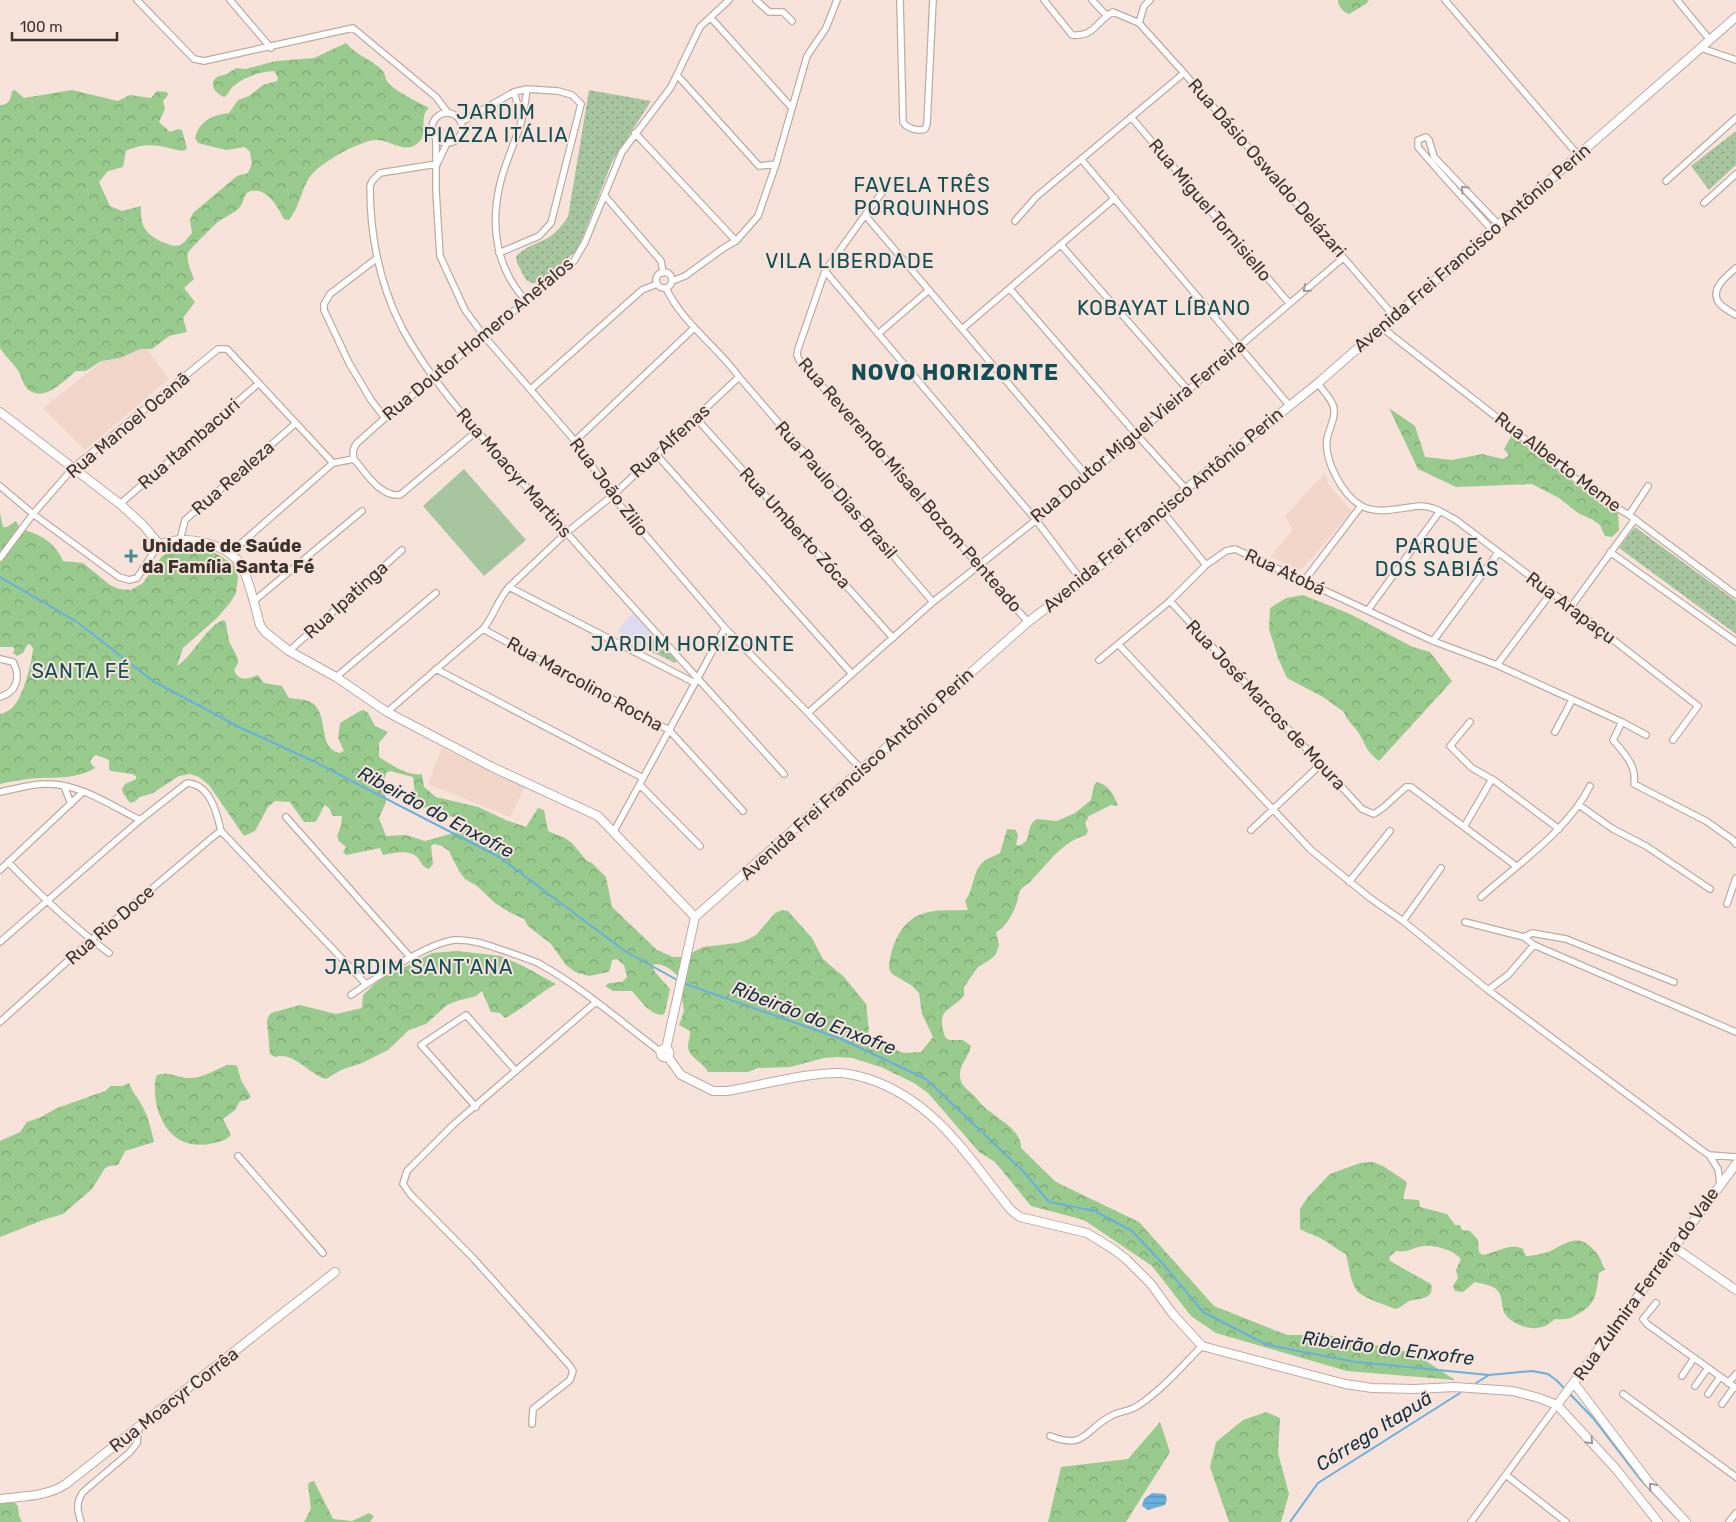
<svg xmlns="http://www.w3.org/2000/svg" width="1736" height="1522" font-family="Rubik,sans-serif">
	<defs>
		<pattern id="forest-crowns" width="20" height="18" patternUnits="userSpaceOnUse" patternTransform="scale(1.25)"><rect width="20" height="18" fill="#99cb8e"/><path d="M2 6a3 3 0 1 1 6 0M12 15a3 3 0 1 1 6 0" fill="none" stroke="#7ea574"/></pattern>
		<pattern id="park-dots" width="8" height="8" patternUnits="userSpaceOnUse" patternTransform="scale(1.25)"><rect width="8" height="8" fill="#a7c6a0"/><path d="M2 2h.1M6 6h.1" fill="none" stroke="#89a183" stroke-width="1.8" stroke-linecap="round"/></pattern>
		<pattern id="water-rules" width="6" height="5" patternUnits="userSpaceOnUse" patternTransform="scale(1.25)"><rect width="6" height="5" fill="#6ab0df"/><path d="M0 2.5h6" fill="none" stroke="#5890b5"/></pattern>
	</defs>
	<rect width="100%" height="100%" fill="#f8e3da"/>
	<path fill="#f1d6c9" d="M136,335l33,44 -84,71 -42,-42z
		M1325,473l3,11 24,27 -49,57 -7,1 -25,-13 22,-26 -8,-14z
		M442,748l83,39 -15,30 -82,-33z"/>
	<path fill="#dedbf1" d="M633,613l21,22 -12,11 -25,-15z"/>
	<path fill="url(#forest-crowns)" fill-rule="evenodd" d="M1338,0h31l-3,4 -17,10c-6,-2 -11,-8 -11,-14z
		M346,43c8,10 23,16 34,25 6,6 4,7 7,13 5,9 33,22 42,27 -12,10 2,28 -14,37 -12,8 -26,-6 -40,-5 -18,2 -56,23 -66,38 -8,13 -10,30 -20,42l-5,-1c-5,-10 -14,-26 -26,-28 -16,-2 -12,8 -18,16 -5,6 -16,10 -22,15 -4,3 -29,28 -30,31 -2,8 3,18 6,26l-10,9 11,14 -12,16 4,14 -18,4 -17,13h-12l-20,9 -19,3 -15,10h-10c-13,11 -35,34 -50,16 -4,-5 -5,-13 -9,-18 -6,-8 -11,-12 -17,-21v-243c9,0 11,-6 12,-14l3,-1 9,8 48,-8 46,11 12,-6 21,3 6,-7 10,1 1,3 -5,6 2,8 -6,13 11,10 8,-3 4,1 5,19 -5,2c-22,-5 -35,-10 -56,0l-3,16 -15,4 -9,11 11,24 12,5 19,-5c-1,21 5,29 24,37 5,2 9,4 15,2 5,-2 8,-8 12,-12l-2,-13 3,-7 44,-37 11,-3 4,-9 -2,-12 -5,-5 -19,3 -28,-7 -3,-5c5,-18 18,-23 34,-25l9,-13 11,-4 14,-11 14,-4 1,-3 -4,-7c-14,1 -28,5 -39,14 -5,3 -6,9 -11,12 -7,-4 -12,-7 -11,-16l4,-4 10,-3 9,-6 10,1 30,-8 38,-3z
		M1389,408l26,18 10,31 27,3 30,-6 21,5 6,-4 -5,-6 8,-14 89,69 17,7 1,19 -7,7 -7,-1 -5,-11 -7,-5 -15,-7 -19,-15 -27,-14 -76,3 -38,-18z
		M0,513l3,14h4l9,-6 4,8c19,4 36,14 43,32l20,2 27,22 9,4 12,1 12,-7 19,-27 13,-6 17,-2 17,1 24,15 5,13 -2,16 -6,10 -13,15 -34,30 -6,18c16,-10 31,-42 47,-46l2,3 3,18 9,18v4l-4,7c5,12 14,9 24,5l6,8 18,3 7,12c5,1 11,1 16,2 25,6 13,41 28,50 2,2 5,2 7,3l4,-2 -6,-13 2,-15 20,-12 4,-1 4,3 7,13 13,6 -9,11v14c13,8 28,19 43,17l2,13 12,10 42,10 28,13 20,7 12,-19 6,2 4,21 17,7 7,5 14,17 6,3 14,14 6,30 45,43 16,7h10l20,-10 34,-4 10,-3 9,-5 19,-22 7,-3 6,1 24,27 11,21 21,18 22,27 3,26 -2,6 1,3 36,14 17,-1 12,-15 -11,-23 -3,-21 -8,-8 -19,-11 -3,-5c1,-22 12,-50 36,-56 13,-4 29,-2 43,-3l-3,-9c9,-11 7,-28 17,-38 5,-5 12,-7 18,-10l7,-24 9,1 2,6 -2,9h5l6,-5c2,-8 2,-17 10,-21l20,2 18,-8 16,-13 3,-15 3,-3c12,3 17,13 21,24l-7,-1 -22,11 -4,7 3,8 -2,4c-24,7 -38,28 -55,46 -3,3 -9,6 -11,10 -2,3 -2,8 -3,11 -3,10 -12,27 -21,30l3,13 -3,9 -5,5 -13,8 -14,20v9c-16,17 -28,12 -19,41l4,3h14l8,6c-2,10 -12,20 -11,29 0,10 6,13 12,19 4,3 7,8 11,12 11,11 39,23 38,42l35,34 83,40 75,84 73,29h40l87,18 41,27 -108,-9 -131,-38 -25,-17 -39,-50 -68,-46 -53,-14 -36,-44 -16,-10 -51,-59 -14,-10 -33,-16 -29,-9 -15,-1 -13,1 -34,9 -32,1 -10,4h-40c-4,-9 -15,-12 -19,-21 -3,-7 2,-13 1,-20l-11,-6 5,-14 -5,-33c-6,-8 -17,-16 -27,-13l3,7 15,17 -5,23 -2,3c-13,0 -23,-15 -31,-24h-19l-8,-5 4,-3 13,-1 5,-5 -3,-12 -7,-6 -5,1 -2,10 -2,2 -19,4 -14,-4 -9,-7 -15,-21 -23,-18 -4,-7 -15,-7 -14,-9 -18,-17 -12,-7 -6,-8 -10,-20 -7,-5 -8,-2 -3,2 2,18 -4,5c-7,-2 -7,-6 -11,-11 -8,-9 -24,-5 -35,-3l-3,-7 -34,7 -3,-3 3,-5 -7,-6 -2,-5 4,-10 1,-10h-9l-4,-8 -4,-3c-5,6 -5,12 -10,17h-11l-14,-20 -15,-1 -7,6 -13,24 -11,5 -35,-51 -10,-8 -9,-3 -11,2 -26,17 -13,4 -6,5 -4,1 -7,-10 -1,-4 3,-5 11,-5v-3l-4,-2 -21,-3 -2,-2v-9l-13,-5 -4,3 -2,4 5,6c-21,13 -45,8 -67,11 -10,1 -19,3 -28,5v-71l2,1c3,-2 8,-4 10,-6 11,-10 20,-45 21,-60l-3,-4 -3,1 -4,8 -6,3 -4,-3 2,-4 -2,-2h-13zM390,771l23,6 4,34 12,-5 7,9 19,2 2,15 -32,9 -19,-6 -20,1 -7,-18 7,-16 -2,-22 2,-7z
		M1303,595l45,18 65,34 17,5 22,29 -73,80c-15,-12 -12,-15 -21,-29 -5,-8 -12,-12 -14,-20l-21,-15 -36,-19 -9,-20 -9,-29 1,-21 16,-10z
		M457,951l44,5 24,11 31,17c-18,10 -33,25 -51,34l-5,-5 -9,-1 -9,-21 -6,5 -19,5 -10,4 -21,19 -17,6 -21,20 -26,13 -21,7 -15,9c-18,-5 -32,-28 -51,-22l-5,-3 -3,-32 1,-5 3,-4 29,-8 36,9 26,-6 1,-13 16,-15 53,-27z
		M227,1065h7l3,1 4,14 10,17 -4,3 -7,1 -5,9 -12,9 8,16c-5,5 -11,7 -17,8 -36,9 -56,-16 -59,-49 0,-7 -1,-13 2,-19 14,-4 18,2 31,3 13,1 27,-8 39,-13z
		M129,1083c4,10 7,12 12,21 7,11 10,25 13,38l-29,9 -7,14 -9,1 -4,2 -13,21 -29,25 -20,6 -43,17v-96l20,-9 7,-10 14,-5 16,-9 48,-17 6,-5h11z
		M1373,1162l10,4 24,16 -4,17 16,1 1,7 27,7 8,11h5l2,5 8,1 8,9 1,12 3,3c13,-1 27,-13 41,-6l3,7h3c6,-1 13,-2 19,-4 16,-7 27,-19 43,-5 6,6 10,11 12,20l3,2 -7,4c-3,20 -2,31 -21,41 -8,5 -13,6 -23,5 -4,3 -8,7 -13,8 -12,4 -32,-3 -38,-15 -3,-7 -1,-16 -7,-22 -4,-5 -15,-6 -22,-8l-12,10 -8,-1 -2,-5 5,-8 -2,-8 5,-11c-8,-9 -26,-14 -37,-13 -12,1 -14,7 -28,5l-7,6 1,4 41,23c4,16 -13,14 -22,17 -5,3 -8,7 -14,8 -11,-5 -28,-9 -37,-17 -8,-9 -9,-27 -12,-38 -9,-4 -16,-11 -24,-15 -8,-4 -15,-6 -22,-10v-20l7,-11 23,-24 30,-11z
		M1266,1412l14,6 -2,35 11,41 -8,28h-52l-19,-55 6,-25 27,-22z
		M1160,1422l10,30 -44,70h-78l13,-55 67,-8z
		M314,1481l19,38 19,2 17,-8 5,3 -4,6h-66l7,-13 -3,-25 2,-2z
		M0,1500l15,3 3,3 1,10 3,6h-22z"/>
	<path fill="url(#park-dots)" d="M589,90l62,11 -39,61 -34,87 -36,33 -10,1 -6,-3 -9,-17 -1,-7c9,-9 20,-12 32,-18 8,-5 14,-13 20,-21z
		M1736,131v34l-27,25 -18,-24z
		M1635,527l101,74v33l-117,-86z
		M656,637l22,23 -3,3 -31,-15z"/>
	<path fill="#a7c6a0" d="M464,469l62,71 -42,36 -61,-70z"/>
	<path fill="url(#water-rules)" d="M1152,1493l13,1 2,5 -2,6 -17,5 -6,-4 2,-7z"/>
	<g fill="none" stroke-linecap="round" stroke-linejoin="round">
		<path stroke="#6ab0df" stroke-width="2" d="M0,577l77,45 76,59 86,46 74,34 186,96 126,94 54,30
			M683,983l158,56 85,40 97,92 26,31 46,9 37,20 31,33 40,48 64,33 89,17 133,13 43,-4 16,3 8,6 9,9
			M1476,1383l13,-8
			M1568,1392l25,26 47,61 36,38
			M1290,1522l28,-39 142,-90"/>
		<g stroke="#bfaba2" stroke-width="8">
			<path id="street" d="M137,0l57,59 10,2 149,-33 83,69 12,16
				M230,0l41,48
				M756,0l13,12h14l9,9
				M900,0l3,122c3,6 16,10 22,7l2,-5 6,-124
				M1044,0l28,35c23,2 24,-14 41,-23l26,11 45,50 209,242
				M1092,0l14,15
				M1445,0l133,155
				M1677,0l33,40
				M711,18l81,90
				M1139,23l5,-17 6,-6
				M1701,48l35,12
				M677,75l82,91 17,-2
				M514,92l7,25
				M432 128a15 15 0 1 1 30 0a15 15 0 1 1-30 0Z
				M1131,117l158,186
				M461,122l53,-30 13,-3 31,2 14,4 9,9 -30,119 -12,13 -40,17
				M635,133l101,108
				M436,138v53l4,65 25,54 19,26 91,105 37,55 113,132 83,85 54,57
				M1081,159l208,246
				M438,162l9,-19
				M437,164l-57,9 -8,8 -2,5c0,50 9,97 32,142 33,61 83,111 128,163 83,96 170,189 254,283
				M1666,181l70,-63
				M884,190l-19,25 -40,56 -27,78 -1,6 2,5 229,262
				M604,195l57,66 2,12
				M1704,203l32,-29
				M865,215l222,261
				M1015,221l21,-24 148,-124
				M1492,230c-25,-28 -51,-55 -74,-83v-7l8,-3 3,3 5,17 64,67
				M1061,245l127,145
				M376,259l-46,35 -6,10v6l25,53 22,37 14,18
				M1736,268c-9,8 -27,21 -17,35 3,4 12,9 17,12
				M825,271l211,249 46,61
				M656 280a8 8 0 1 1 16 0a8 8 0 1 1-16 0Z
				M672,281l13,-5 40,-29 11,-6 22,-25 18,-52 31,-108 19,-28 11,-28
				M666,288c17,36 51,58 73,89l194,225
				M1010,289l126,145 50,55
				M526,301c-30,-33 -36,-75 -26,-117 5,-22 16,-43 22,-65 2,-10 4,-20 5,-30
				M1381,327l218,170 30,18 107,80
				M962,329l153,-131
				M878,334l51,-44
				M1318,383c4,7 12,14 15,22 4,11 -4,23 -6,34 -3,21 15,55 33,66 16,11 43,2 60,1 14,0 25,8 36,14l115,87 127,99 -25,34
				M531,389l111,-99 15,-6
				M696,418l197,220
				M477,431l-77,64c-20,2 -34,-22 -46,-36 -2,-6 -1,-11 3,-16l28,-25 189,-157 11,-19 37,-90 49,-65 29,-60 29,-27
				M575,441l119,-113
				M656,454l196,220
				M0,486l33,28 86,63 10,3 8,-2 22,-34
				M120,504l139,-121
				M1163,512l43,53
				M1629,515l19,-29
				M180,540l5,-20 111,-97
				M1610,552l126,90
				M230,553l103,-90
				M0,558l33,-44 40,-46 145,-119h9l106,114 21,-4
				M1304,581l57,-75
				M509,587l186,96
				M254,601l108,-90
				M1170,601l192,208 12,5 10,-7 22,-20h5l105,79
				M1571,607l64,-88
				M1368,610l72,-99
				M483,629l186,101 74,81
				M1433,641l65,-88
				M1119,645l192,205 59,48 33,23 85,69 211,158 10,7 27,2
				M289,651l113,-101
				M0,659l13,3c8,15 4,30 -13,35
				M1099,660l71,-59 36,-36 20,-14 9,-2 198,92 64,24 125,57 24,13
				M1497,665l54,-72
				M436,669l207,109
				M336,677l100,-84
				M387,712l96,-83c11,-13 15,-30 26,-42l57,-54 46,-37 127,-119
				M808,713l125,-111 103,-82 307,-262
				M1470,722l-20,24 22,22 23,13 64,48
				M1622,722l-9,18c11,13 24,26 21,44l72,37 27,19 3,4
				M1555,732l17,-32
				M640,785l60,61
				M64,786l7,18
				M0,792c15,-3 31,-8 46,-8 33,-1 66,22 94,36l47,-37c23,1 30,30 34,48
				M1579,805l34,24 33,17 64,43
				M286,817l125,141
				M1464,827l28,-48
				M1251,830l70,-66
				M221,831l145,153
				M613,833l112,-205
				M8,862c32,33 64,64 101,91
				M0,870l83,-78
				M1349,882l41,-51
				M1481,897c36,-32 88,-68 109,-111
				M1727,904l9,-26
				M1403,921l38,-53
				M1465,922l59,15 10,8 202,87
				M1524,937l8,-4 34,6 108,43
				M0,942l140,-122
				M1488,990l20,-15 26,-30
				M351,995c24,-17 75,-51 103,-55 16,-1 33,4 48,10 12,4 25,8 36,13 44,24 83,59 123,89
				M0,1022l91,-82 123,-104 7,-5
				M476,1107l-55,-62 45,-30 50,56
				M1709,1155l9,14 2,15
				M238,1156l85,97
				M1656,1303l-13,16 4,5 89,64
				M1682,1376l12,-18
				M1728,1383l8,-9
				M1695,1386l13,-18
				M1623,1394l113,83
				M1708,1394l12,-17
				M1722,1404l12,-17
				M532,1424l1,-15 37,-29 3,-9 -3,-5 -96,-107 -63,-64 -8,-11 4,-13 47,-47 142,-122
				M1050,1436c36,14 34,-6 61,-20 9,-5 18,-4 28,-11 24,-16 43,-39 63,-59
				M1506,1475l60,47
				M81,1522c-4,-12 -5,-20 2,-30l47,-40 7,-9 2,-16
				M1471,1522l86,-117
				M1729,1522l7,-9"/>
		</g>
		<g stroke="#bfaba2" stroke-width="10">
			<path id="secondary" d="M0,412l120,92 23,21 16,19c7,-1 15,-4 23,-4 20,0 48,7 59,25 9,16 14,42 19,60l5,7 24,19 47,26 51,35 105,55 106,49 97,101
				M660.5 1053a4.5 4.5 0 1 1 9 0a4.5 4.5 0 1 1-9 0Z
				M666,1049l29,-132 333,-295 54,-41 81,-69 23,-23 132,-106 418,-366
				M668,1057l13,18 32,16h14c36,-6 76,-18 112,-18 10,0 20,3 30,6 68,23 99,79 142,131l9,7 67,16 26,16 13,10 25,25 21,29 30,33 143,38 27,4 42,1 41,-2 58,4 26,7 18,7 59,64 42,53
				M1674,1247l62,43
				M1574,1383l74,98 38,41
				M1557,1405l179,-241
				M0,1499c23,-3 46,-2 66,-15l269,-212"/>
		</g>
		<use href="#street" stroke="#fff" stroke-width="5.5"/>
		<use href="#secondary" stroke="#fff" stroke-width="8"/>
	</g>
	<defs><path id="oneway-chevron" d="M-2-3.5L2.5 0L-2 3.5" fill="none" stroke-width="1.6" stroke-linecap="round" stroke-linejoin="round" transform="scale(1.25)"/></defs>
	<g stroke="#9d9997">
		<use href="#oneway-chevron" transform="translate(1464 189) rotate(-134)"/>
		<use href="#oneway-chevron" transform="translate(1306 289) rotate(140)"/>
		<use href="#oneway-chevron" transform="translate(1590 1441) rotate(47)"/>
		<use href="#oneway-chevron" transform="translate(1652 1486) rotate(-131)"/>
	</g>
	<path fill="#458b96" stroke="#f8e3da" stroke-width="2" d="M128.5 548.5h5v5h5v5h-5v5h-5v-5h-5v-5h5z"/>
	<g text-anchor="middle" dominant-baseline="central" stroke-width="4" stroke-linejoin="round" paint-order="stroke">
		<g font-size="18" fill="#3b332f" stroke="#f8e3da">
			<text transform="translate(1267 168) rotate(49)">Rua Dásio Oswaldo Delázari</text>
			<text transform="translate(1210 210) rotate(50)">Rua Miguel Tornisiello</text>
			<text transform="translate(1472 248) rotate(-41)">Avenida Frei Francisco Antônio Perin</text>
			<text transform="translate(478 339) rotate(-40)">Rua Doutor Homero Anefalos</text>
			<text transform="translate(128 425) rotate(-40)">Rua Manoel Ocanã</text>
			<text transform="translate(1138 431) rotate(-40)">Rua Doutor Miguel Vieira Ferreira</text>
			<text transform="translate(670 441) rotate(-42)">Rua Alfenas</text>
			<text transform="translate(189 444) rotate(-41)">Rua Itambacuri</text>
			<text transform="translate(1558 462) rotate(37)">Rua Alberto Meme</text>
			<text transform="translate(514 473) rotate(49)">Rua Moacyr Martins</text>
			<text transform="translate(233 478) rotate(-41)">Rua Realeza</text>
			<text transform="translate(910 485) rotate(49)">Rua Reverendo Misael Bozom Penteado</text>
			<text transform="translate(609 487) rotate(53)">Rua João Zilio</text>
			<text transform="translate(836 490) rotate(49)">Rua Paulo Dias Brasil</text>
			<text transform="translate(1163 510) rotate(-40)">Avenida Frei Francisco Antônio Perin</text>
			<text transform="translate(795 528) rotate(48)">Rua Umberto Zóca</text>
			<text transform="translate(1285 572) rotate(25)">Rua Atobá</text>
			<text transform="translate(346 600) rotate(-42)">Rua Ipatinga</text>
			<text transform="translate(1571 608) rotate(37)">Rua Arapaçu</text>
			<text transform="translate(585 684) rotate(29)">Rua Marcolino Rocha</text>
			<text transform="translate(1266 705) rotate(47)">Rua José Marcos de Moura</text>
			<text transform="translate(857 774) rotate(-42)">Avenida Frei Francisco Antônio Perin</text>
			<text transform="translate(110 925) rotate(-41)">Rua Rio Doce</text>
			<text transform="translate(1646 1284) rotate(-54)">Rua Zulmira Ferreira do Vale</text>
			<text transform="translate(174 1400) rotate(-38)">Rua Moacyr Corrêa</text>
		</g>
		<g font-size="18" font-weight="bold" fill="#3b332f" stroke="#f8e3da" text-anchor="start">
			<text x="142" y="546">Unidade de Saúde<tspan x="142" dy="21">da Família Santa Fé</tspan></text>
		</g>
		<g font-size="19" font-style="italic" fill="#133246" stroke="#f8e3da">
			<text transform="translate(436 812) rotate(28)">Ribeirão do Enxofre</text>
			<text transform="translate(814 1018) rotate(21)">Ribeirão do Enxofre</text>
			<text transform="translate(1388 1348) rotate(7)">Ribeirão do Enxofre</text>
			<text transform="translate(1374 1431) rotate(-32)">Córrego Itapuã</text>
		</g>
		<g font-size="20" letter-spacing="1" fill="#114e56" stroke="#f8e3da">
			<text x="496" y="112">JARDIM<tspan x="496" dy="23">PIAZZA ITÁLIA</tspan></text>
			<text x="922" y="185">FAVELA TRÊS<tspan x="922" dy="23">PORQUINHOS</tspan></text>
			<text x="850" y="261">VILA LIBERDADE</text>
			<text x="1164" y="308">KOBAYAT LÍBANO</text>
			<text x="1437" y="546">PARQUE<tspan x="1437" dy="23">DOS SABIÁS</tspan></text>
			<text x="693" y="644">JARDIM HORIZONTE</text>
			<text x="81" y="671">SANTA FÉ</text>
			<text x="419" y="967">JARDIM SANT'ANA</text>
		</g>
		<g font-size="22" font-weight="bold" letter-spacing="1" fill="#114e56" stroke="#f8e3da">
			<text x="955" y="372">NOVO HORIZONTE</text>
		</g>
	</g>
	<path d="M12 32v8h105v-8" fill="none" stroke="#3b332f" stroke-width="2.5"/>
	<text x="20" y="32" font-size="15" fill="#3b332f" stroke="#f8e3da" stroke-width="4" paint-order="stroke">100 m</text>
</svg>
